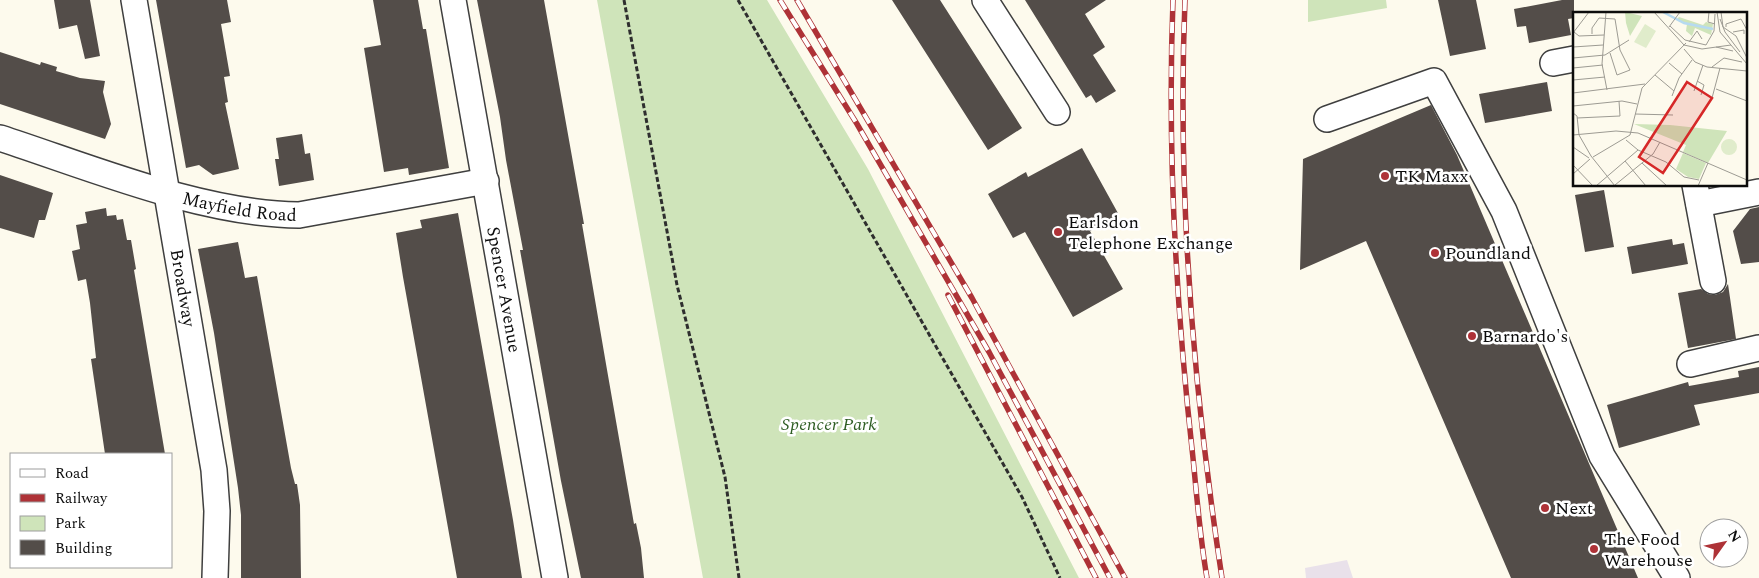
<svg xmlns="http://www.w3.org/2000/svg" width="1759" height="578" font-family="Spectral,serif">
	<rect width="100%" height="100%" fill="#fdfaed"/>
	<path fill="#e9e1ea" d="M1347,560l6,18h-47l-1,-10z"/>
	<path fill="#cfe4ba" d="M597,0h170l101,169 211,409h-376z
		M1308,0h78l1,8 -79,14z"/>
	<path fill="#534d49" d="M54,0h36l10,56 -15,3 -8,-34 -18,4z
		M156,0h71l4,22 -10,2 9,52 -6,1 4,25 -3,1 14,66 -26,6 -14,-10 -13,3z
		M373,0h45l5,29h3l23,139 -40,7 -1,-7 -24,4 -20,-124 17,-3z
		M477,0h67l40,224h-2l24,140 28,160 2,-1 5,25 3,30h-63l-20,-97 -41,-231h3l-17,-90 -6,-43z
		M892,0h48l82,128 -34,22z
		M1025,0h81l-21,14 20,33 -12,8 23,36 -20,12 -5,-8 -5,3z
		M1438,0h38l10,49 -36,7z
		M1562,0h12v18l-6,1 3,16 -42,8 -3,-17 -9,1 -3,-18z
		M0,52l40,13 1,-3 16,5 -1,4 24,7 25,3 -2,11 8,32 -6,15 -105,-35z
		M1547,82l5,29 -67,12 -6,-29z
		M1431,105l26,50 181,423h-127l-145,-337 -66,29 3,-111z
		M302,134l3,20 5,-1 4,27 -35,6 -4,-27h4l-3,-21z
		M1082,148l37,67 -29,16 33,58 -50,28 -48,-85 -12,6 -25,-44 38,-22 2,5z
		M0,175l53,18 -8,27h-6l-5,18 -34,-10z
		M1604,190l10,57 -29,5 -10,-57z
		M1759,207v55l-18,2 -8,-33 17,-22z
		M106,208l1,8 9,-1 1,5 6,-1 4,21h4l5,29 -2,1 31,184h-60l-14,-95 5,-1 -6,-55 -4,-24 -8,2 -6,-30 8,-2 -4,-24 11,-2 -2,-11z
		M458,213l55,307 9,58h-65l-54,-301 -7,-44 26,-5 -2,-8z
		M1672,239l1,6 11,-2 4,21 -56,10 -5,-27z
		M238,242l7,36 12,-2 34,192 4,16h2l3,21 1,73h-60v-63l-3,-27 -24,-155 -16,-84z
		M1728,284l8,55 -48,9 -10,-55 23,-4 7,5 7,1 8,-3z
		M1759,367v26l-65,12 6,20 -81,23 -12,-43 81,-23 1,4 50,-9 -1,-6z"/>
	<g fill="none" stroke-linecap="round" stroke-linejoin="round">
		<g stroke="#3f3f3f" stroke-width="28">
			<g id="minor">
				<path id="s1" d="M134,0l80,470 3,41 -2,67"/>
				<path id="s2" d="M453,0l102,578"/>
				<path d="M985,0l72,112"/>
				<path d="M1553,63l21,-4"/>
				<path d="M1327,119l107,-38 70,130 98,245 75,122"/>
				<path id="s3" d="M0,138c92,30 202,76 299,77l187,-34"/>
				<path d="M1695,185l18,96"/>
				<path d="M1699,204l60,-12"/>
				<path d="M1690,364l69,-16"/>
			</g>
		</g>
		<path stroke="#2e2e2e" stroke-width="3" stroke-dasharray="5 2.5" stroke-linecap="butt" d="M624,0l53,285 48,192 14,101
			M738,0l284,497 38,81"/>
		<use href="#minor" stroke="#fff" stroke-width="25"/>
		<g stroke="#ae3237" stroke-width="5.5">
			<path id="rail" d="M780,0l77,124 132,228 121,226
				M797,0l175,298 153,280
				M1173,0c-6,153 3,306 20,458 4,40 7,80 14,120
				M1185,0c-8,193 8,388 37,578
				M948,295l148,283"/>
		</g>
		<use href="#rail" stroke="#fff" stroke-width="4" stroke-dasharray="11" stroke-linecap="butt"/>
	</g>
	<g fill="#ae3237" stroke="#fff" stroke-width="2">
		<circle cx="1385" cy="176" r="5"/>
		<circle cx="1058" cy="232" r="5"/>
		<circle cx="1435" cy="253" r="5"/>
		<circle cx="1472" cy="336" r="5"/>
		<circle cx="1545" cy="508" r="5"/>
		<circle cx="1594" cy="549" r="5"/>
	</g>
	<g text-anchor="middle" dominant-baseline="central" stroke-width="5" stroke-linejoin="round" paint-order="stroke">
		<g font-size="18" fill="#0c0c0c" stroke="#fff" text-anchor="start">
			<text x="1395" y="176">TK Maxx</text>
			<text x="1068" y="222">Earlsdon<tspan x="1068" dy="21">Telephone Exchange</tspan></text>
			<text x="1445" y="253">Poundland</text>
			<text x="1482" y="336">Barnardo's</text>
			<text x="1555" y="508">Next</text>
			<text x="1604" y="539">The Food<tspan x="1604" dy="21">Warehouse</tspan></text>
		</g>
		<g font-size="18" fill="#0c0c0c" stroke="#fff">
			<text stroke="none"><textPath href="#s3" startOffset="250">Mayfield Road</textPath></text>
			<text stroke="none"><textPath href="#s1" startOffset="292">Broadway</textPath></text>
			<text stroke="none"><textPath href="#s2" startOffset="294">Spencer Avenue</textPath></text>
		</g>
		<g font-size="18" font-style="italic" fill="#2e5d23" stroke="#fff">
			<text x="829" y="424">Spencer Park</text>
		</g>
	</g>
	<g transform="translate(1573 12)">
		<rect width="174" height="174" fill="#fdfaed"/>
		<path d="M52,0l17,4 -12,20 -4,-13zM106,5l24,8 3,-3 7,2 -2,11 -16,-7 -3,8 -6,-5 1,-7 -10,-5zM61,112l36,1 57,6 -19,32 -25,-11 3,-7zM110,141l23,10 -7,16 -11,-2 -12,-8z" fill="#cfe4ba"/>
		<path d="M72,12l11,7 -10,17 -12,-6zM148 135a8 8 0 1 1 16 0a8 8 0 1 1-16 0Z" fill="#e0eccb"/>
		<path fill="none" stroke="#b6daf0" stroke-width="2.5" d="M90,0l21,11 29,6"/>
		<path fill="none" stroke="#9d9b93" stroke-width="1" d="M33,0l-4,52 5,26M81,0l30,33 18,4 29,-4M136,0l-1,10 7,2M144,0l3,20 27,32M148,0l2,15 13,9 11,22M147,7l5,13 15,20M97,14l15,14 21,5 8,-14 1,-17M96,15l11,-15M153,15v-3l15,-5 6,11M1,20l5,4 25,-1M160,20l11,-2v4M0,21l16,-21M19,22v-6l7,-10 16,1 5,31 10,20 -13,5 -7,-22M116,30l8,-11 5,8M0,35l30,-2M143,35l17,4M111,37l11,13 12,5 40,4M0,46l32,-3 24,-15M96,51l13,11M139,55l12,-9 18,4M0,56l30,-3M82,63l19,16M0,68l32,-3M124,69l7,4 -3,10M143,77l31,12M121,79l9,-26M0,81l72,-9M99,84l7,-18 13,-18M139,86l8,-30M0,94l49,-5 15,3M0,101l4,3 2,19 12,21M62,102l38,1M4,106l43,-2 -1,-15M0,123l43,-4 22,2 109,47M53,128l12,10 28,12 18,15 15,3M0,135l16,11M18,144l24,30M20,145l37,-22 12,-47 44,-45M52,149l21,25M69,151l25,23M0,153l20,21M0,162l17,-15M42,173l38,-31 7,-12M23,174l42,-36M125,174l10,-23"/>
		<path fill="#d62828" fill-opacity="0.15" stroke="#d62828" stroke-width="2.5" d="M114,70l25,16 -49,75 -24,-16z"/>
		<rect width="174" height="174" fill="none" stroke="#0c0c0c" stroke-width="2.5"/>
	</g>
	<rect x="10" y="453" width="162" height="115" fill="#ffffff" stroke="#9e9e9e"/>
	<rect x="20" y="469" width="25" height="8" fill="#ffffff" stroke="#9e9e9e"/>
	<text x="55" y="478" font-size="15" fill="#0c0c0c">Road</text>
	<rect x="20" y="494" width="25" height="8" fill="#ae3237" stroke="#9e9e9e"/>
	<text x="55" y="503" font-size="15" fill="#0c0c0c">Railway</text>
	<rect x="20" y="516" width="25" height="15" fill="#cfe4ba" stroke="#9e9e9e"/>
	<text x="55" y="528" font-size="15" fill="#0c0c0c">Park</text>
	<rect x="20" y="540" width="25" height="15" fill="#534d49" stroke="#9e9e9e"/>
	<text x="55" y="553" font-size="15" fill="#0c0c0c">Building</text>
	<g transform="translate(1724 543) rotate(57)"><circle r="24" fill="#ffffff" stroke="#9e9e9e"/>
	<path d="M0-4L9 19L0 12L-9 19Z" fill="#ae3237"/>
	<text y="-8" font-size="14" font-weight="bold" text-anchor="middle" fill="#0c0c0c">N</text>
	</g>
</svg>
